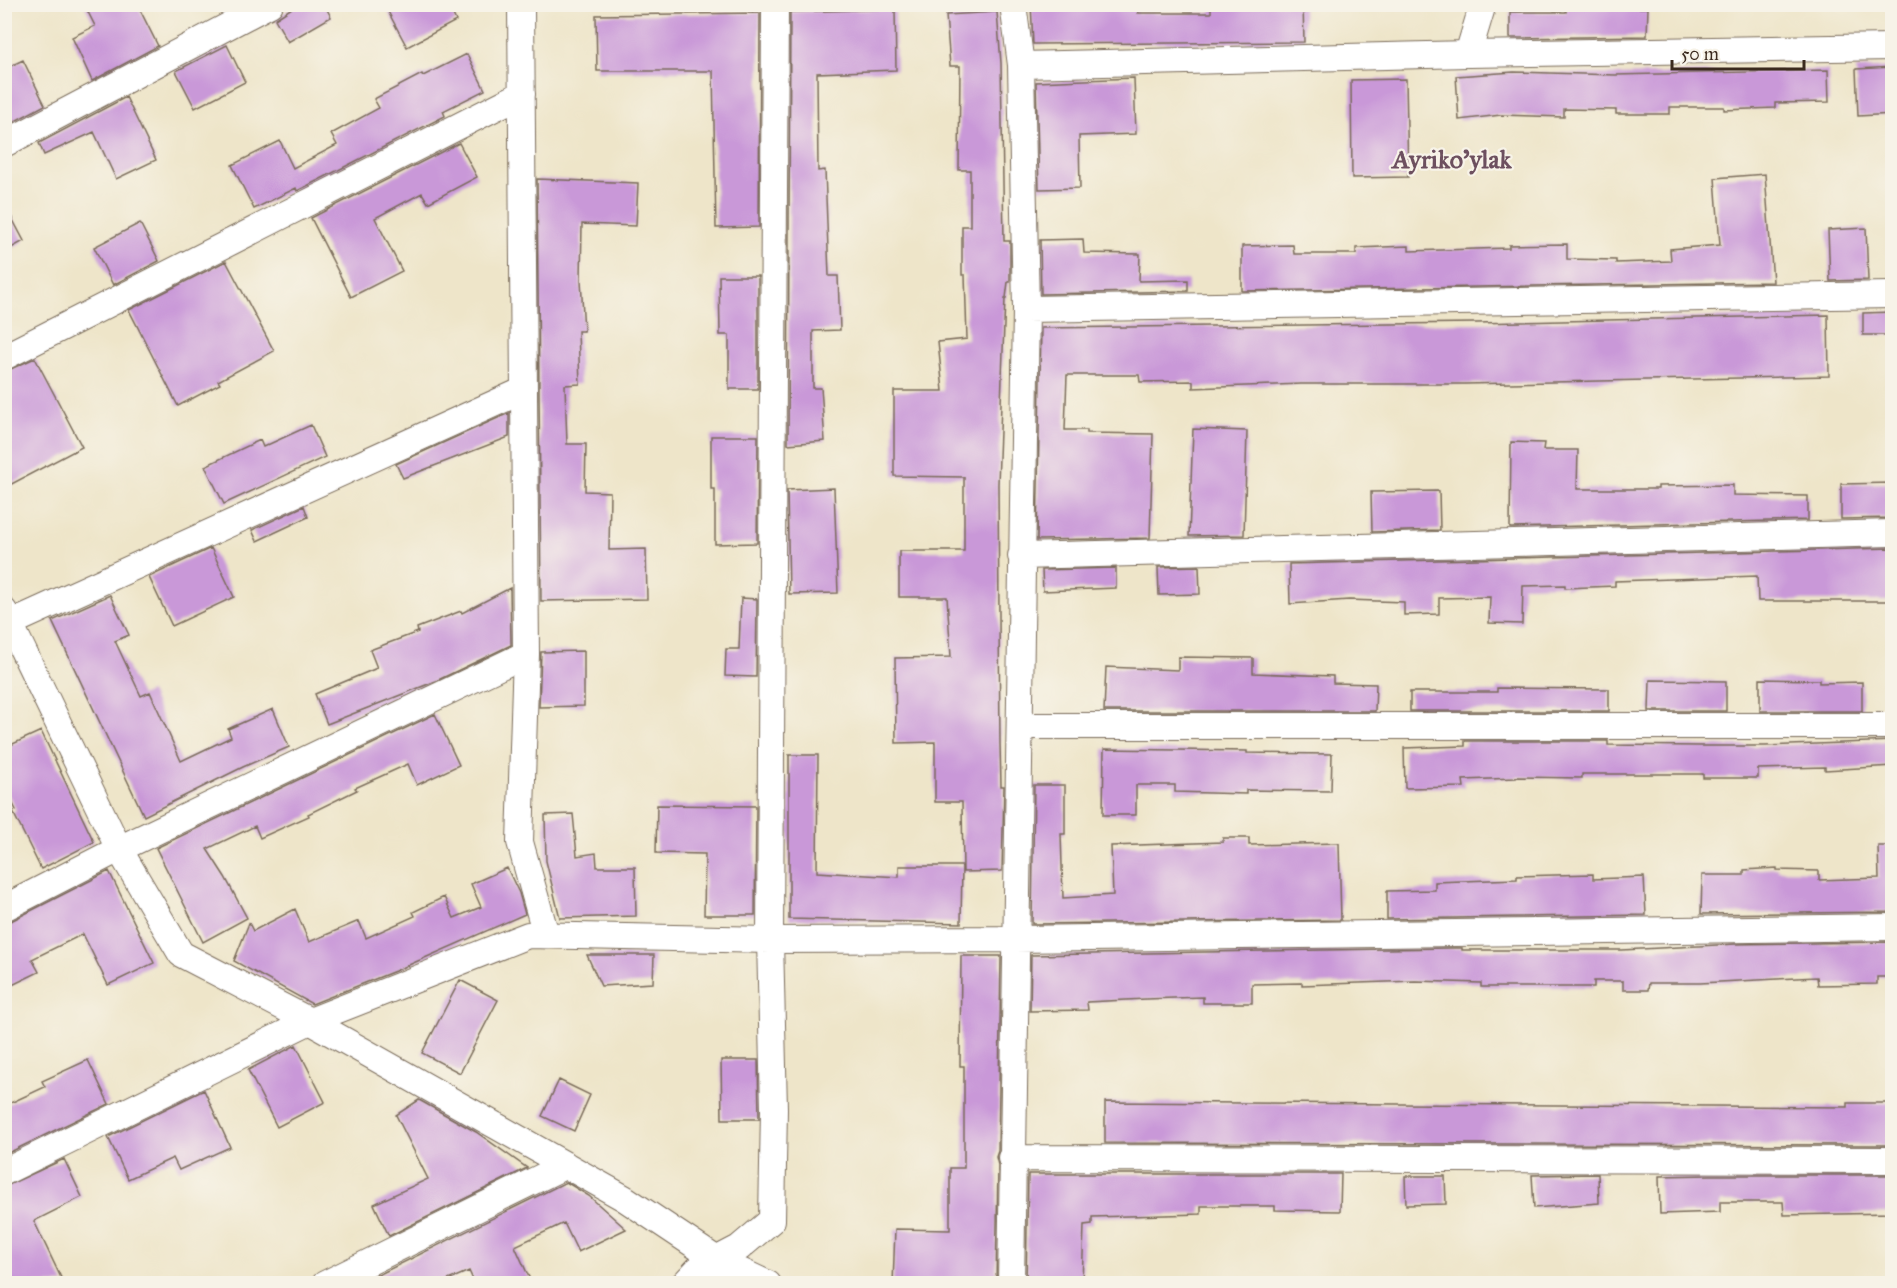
<svg xmlns="http://www.w3.org/2000/svg" width="1897" height="1288" font-family="'IM FELL Great Primer',serif">
	<rect width="100%" height="100%" fill="#f7f3e8"/>
	<filter id="ink" filterUnits="userSpaceOnUse"><feTurbulence type="fractalNoise" baseFrequency=".0167" numOctaves="2"/><feDisplacementMap in="SourceGraphic" scale="12" xChannelSelector="R" yChannelSelector="G"/><feConvolveMatrix kernelMatrix="1 2 1 2 8 2 1 2 1" color-interpolation-filters="sRGB"/></filter>
	<filter id="wash" filterUnits="userSpaceOnUse"><feTurbulence type="fractalNoise" baseFrequency=".008" numOctaves="4" result="noise"/><feDisplacementMap in="SourceGraphic" scale="24" xChannelSelector="R" yChannelSelector="G"/><feGaussianBlur stdDeviation="1.35" result="paint"/><feColorMatrix in="noise" values="0 0 0 0 0 0 0 0 0 0 0 0 0 0 0 0 0 1.4 0 .05"/><feComposite in="paint" operator="in"/></filter>
	<g filter="url(#wash)">
		<rect width="100%" height="100%" fill="#eee5c9"/>
		<g id="blocks">
			<path fill="#c998d8" d="M84,4h53l21,42 -66,35 -20,-44 23,-11z
				M298,4h26l7,13 -43,25 -13,-23z
				M384,4h64l8,17 -49,26z
				M1031,4h107v9h73v-9h92l1,38 -271,2z
				M1566,4h30v4h52l-1,28 -137,2v-26h56z
				M895,9l1,61 -79,3 1,98 7,-1 4,106h9l2,54 -27,1v57h8l4,53 -37,3 2,-432z
				M997,12l4,51 3,178h6v41h-2l-2,16h-1l-7,186 2,260 1,42h3l-2,85 -39,1 -1,-70h-27v-60l-39,1 -1,-85 56,-1 -4,-60h-48v-46h65v-74l-70,-1v-85h49l-5,-49 29,-3 -2,-64h-3v-49h8v-56h-11l1,-104h-10l-4,-51z
				M760,13l-1,214 -43,1 -3,-157h-116l-1,-56z
				M227,45l18,37 -50,26 -19,-37z
				M467,54l18,36 -42,21 2,5 -148,75 -1,-3 -42,21 -22,-44 48,-24 13,27 44,-23 -6,-11 48,-26 -5,-9 48,-25 1,2z
				M23,60l22,45 -41,22v-58z
				M1893,67v47l-35,2 -2,-47z
				M1828,70l1,32 -54,1v5l-51,2v-3h-54v7h-54v-4l-52,-1v8l-63,-2 -42,5 -3,-44 58,-4 101,3z
				M1134,78l2,56 -57,2 1,52 -41,1 -3,-107z
				M1406,79l2,98 -56,1 -1,-98z
				M126,97l30,63 -40,19 -22,-47 -50,23 -5,-12z
				M459,143l18,34 -49,26 -6,-10 -47,25 27,53 -51,26 -40,-79z
				M1765,174l8,108 -531,9v-45l51,-1 1,9h62v-6l53,-2v5l100,-3v-3l58,-1v15l49,1v3l55,-2 -1,-12 50,-4 -5,-67z
				M537,179l101,4 -2,43 -54,-2 -1,56 3,51h-6l2,53 -15,1 2,59h19l-1,47 25,1 -1,58 37,-1 1,50 -106,2z
				M4,203l20,38 -20,11z
				M140,223l19,38 -46,24 -19,-38z
				M1866,228l2,52 -38,1 -2,-51z
				M1083,239l1,14 56,1 -1,27 49,-1v11l-147,3 -1,-54z
				M226,261l48,90 -56,30 2,3 -42,22 -49,-96z
				M719,276h39v113h-29v-54h-9z
				M1893,312v23h-30v-22z
				M1828,315l1,61 -364,8h-164l-108,4v-7l-53,1 -1,-7h-72l-2,55h22v3l66,1 -3,104 -113,2 4,-212 435,-5z
				M35,358l47,89 -78,41v-116z
				M509,413v24l-106,41 -7,-14z
				M311,425l14,32 -101,47 -19,-38 55,-26 3,7z
				M1193,429l54,2 -3,104 -55,1z
				M711,436h47l-1,107 -42,1v-55h-4z
				M1511,442l33,1 -1,7h35l-1,39h81v-3l75,-1v10l75,1v24l-298,8z
				M1893,483v35l-52,1v-35z
				M834,488l4,105 -49,1 -2,-104z
				M1439,491l1,39 -68,2 -1,-40z
				M304,506l4,11 -51,24 -5,-11z
				M211,548l23,49 -62,29 -23,-49z
				M1893,548v53h-135l-1,-25 -142,5v5l-50,2v-3l-42,1 -1,38 -33,-1 1,-26 -51,1v16l-35,1v-13l-55,-2 -59,4 -1,-40z
				M1199,566l1,28 -41,1 -1,-28z
				M1116,568v20l-73,3 -1,-21z
				M510,588l1,57 -75,36 -109,43 -12,-30 62,-26 -7,-18 48,-18 -1,-4 44,-17 1,2z
				M110,595l19,40 -14,6 26,55 9,-4 31,69 50,-24 -3,-8 45,-20 16,38 -46,20 -99,49 -92,-195z
				M741,598l16,1 -1,78 -31,-1 1,-27h13z
				M584,651v55l-45,1 2,-55z
				M1178,657l75,1v15l80,3v7l43,1 -1,27h-271l2,-44 72,3z
				M1760,679l59,1v3l43,-1v29h-102z
				M1650,680l76,1v30h-77z
				M1497,688l112,1v22h-199v-19h87z
				M435,714l24,51 -42,20 -9,-21 -53,24 2,2 -49,24 1,2 -49,22 -5,-12 -48,23 18,28 22,41 -44,24 -47,-94z
				M41,731l53,111 -53,27 -28,-57 3,-2 -12,-24v-38z
				M1465,741h143v4l93,1h64l128,-5v25l-68,4v-3l-67,2v9h-55v-4h-121v4l-66,-1v1l-53,2 1,7 -59,1 -1,-40 61,-2z
				M1104,749l143,2v2l85,1 -1,37 -85,-1v4l-71,-2v-7h-39v30h-33z
				M789,755h29l-1,117 82,5v-11h63l-1,57 -172,-4z
				M1034,785h31v49h-4l2,64 50,-3 -2,-49 112,-4v-4h26v7l90,-2 2,77 -309,4z
				M657,805l99,1 -1,109h-51l1,-61 -49,-1z
				M573,814l4,42 19,-3 1,14h38l1,49 -76,2 -14,-57 -1,-46z
				M1878,846h15v66l-192,2 1,-39h42v-5l33,-2v2l42,1v9l60,-2z
				M507,868l12,25 6,21 -130,57 -83,33 -78,-43 15,-38 4,8 42,-22 14,33 50,-21 7,17 49,-22 -2,-4 31,-15 10,21 27,-11 -10,-23z
				M109,871l45,92 -46,22 -25,-51 -51,25 7,13 -35,17v-66l7,-2z
				M1593,874v5l51,-2 2,38 -259,4v-28l48,-1v-8l82,-3v-3z
				M1893,942v35h-16v7l-59,1 -1,-8 -117,6h-51l-1,7h-25v-9h-29v6h-113v-4l-66,-2 -113,4v-2l-50,1v19h-49v-6l-57,2 -59,3 1,8 -58,1 1,-56 419,-7h12v2h160l114,-6z
				M587,955h67l-1,28 -52,3z
				M961,956h40l-3,195 -2,6 2,8 -2,119h-103l2,-55 55,1v-62h14v-102h-4z
				M460,980l38,20 -38,73 -38,-20z
				M296,1045l29,57 -48,25 -29,-57z
				M88,1060l21,44 -105,51v-49l41,-19 -3,-6z
				M721,1060h37l1,59h-37z
				M559,1080l31,15 -16,36 -32,-15z
				M204,1090l26,57 -51,23 -6,-12 -45,21 -20,-42z
				M419,1100l57,32 51,36 -138,68 -15,-32 54,-25 -32,-64z
				M1105,1102l743,5v-4h45v42l-788,-2z
				M64,1159l18,38 -48,24 30,63h-60v-97z
				M1028,1174h313l-1,37 -65,-1v-4h-74v8l-109,3v7l-8,1 -2,59h-56z
				M1598,1174l1,29 -65,5 -2,-33z
				M1710,1175h183v38l-109,2 -1,-13h-63v10l-60,2 -1,-38z
				M1405,1176h40l1,28 -40,1z
				M566,1182l23,14 37,33 -48,23 -14,-29 -49,23 17,38h-57l-6,-13 -30,13h-79z"/>
		</g>
	</g>
	<g filter="url(#ink)">
		<use href="#blocks" fill-opacity="0" stroke="#7a6b5a" stroke-width="1.5"/>
		<g fill="none" stroke-linecap="round" stroke-linejoin="round">
			<g stroke="#7a6b5a" stroke-width="28">
				<path id="minor" d="M521,4l5,650 -6,188 26,93
					M1468,54l15,-50
					M1021,65l447,-11 424,-7
					M4,144l266,-140
					M1026,309l866,-14
					M4,357l518,-263
					M1021,556l871,-23
					M4,611l115,238 62,105 129,67 218,-86 242,5 246,-1 876,-12
					M4,626l520,-236
					M1020,726h872
					M4,908l115,-59 407,-195
					M1011,1158l881,2
					M4,1172l306,-151 314,177 93,62 51,24
					M325,1284l241,-119
					M684,1284l13,-14 42,-22 33,-28 2,-111 -4,-169 5,-936
					M1011,1284l15,-975 -5,-244 -8,-61"/>
			</g>
			<use href="#minor" stroke="#fff" stroke-width="26"/>
		</g>
	</g>
	<g text-anchor="middle" dominant-baseline="central" stroke-width="4.5" stroke-linejoin="round" paint-order="stroke">
		<g font-size="26" font-weight="bold" fill="#6d505f" stroke="#f7f3e8">
			<text x="1452" y="159">Ayriko'ylak</text>
		</g>
	</g>
	<rect width="1897" height="1288" fill="none" stroke="#f7f3e8" stroke-width="24"/>
	<path d="M1672 60v9h132v-9" fill="none" stroke="#3b2a1e" stroke-width="3"/>
	<text x="1681" y="60" font-size="18" fill="#3b2a1e" stroke="#f7f3e8" stroke-width="4.5" paint-order="stroke">50 m</text>
</svg>
